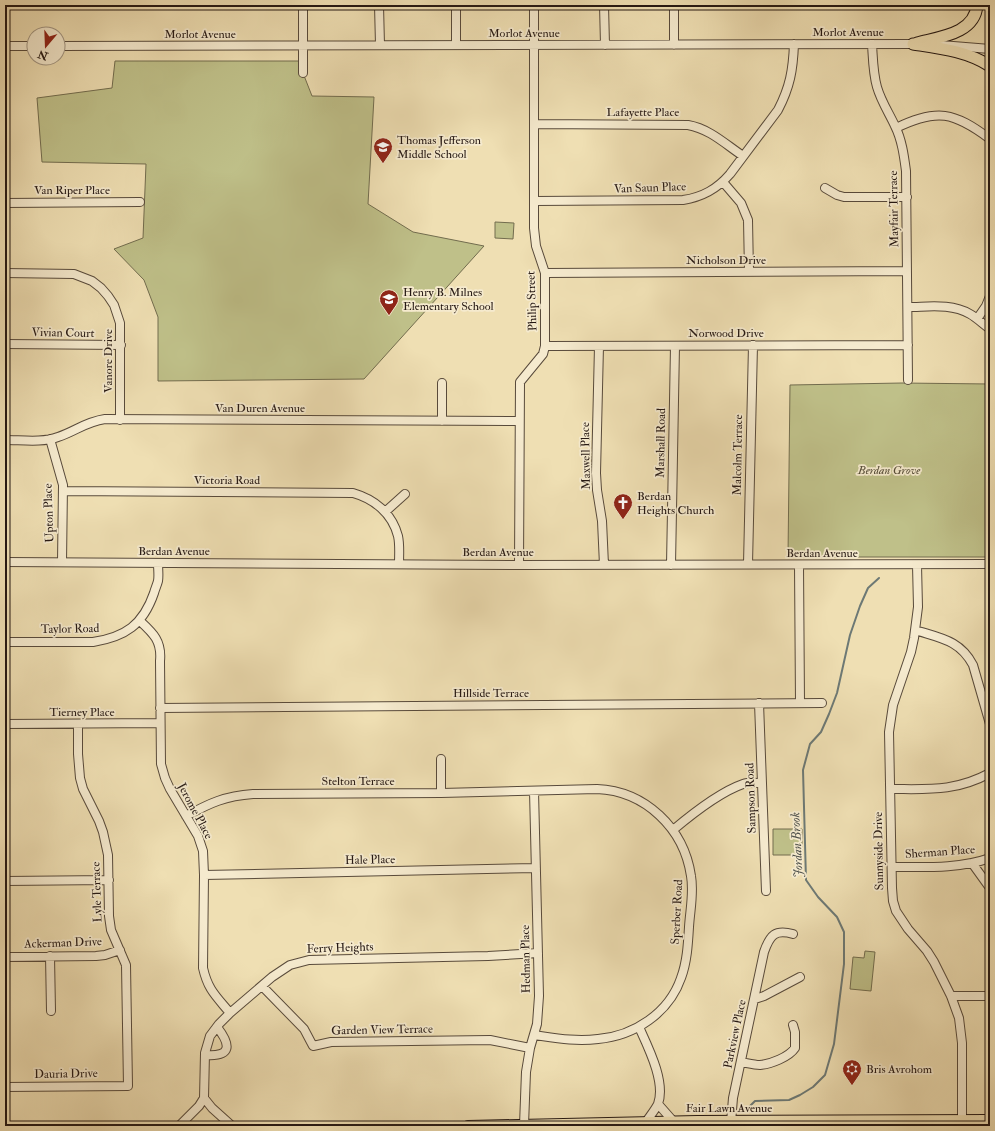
<svg xmlns="http://www.w3.org/2000/svg" width="995" height="1131" font-family="'IM FELL Double Pica',serif">
	<rect width="100%" height="100%" fill="#efdfb3"/>
	<filter id="stains"><feTurbulence type="fractalNoise" baseFrequency=".005" numOctaves="4"/><feColorMatrix values="0 0 0 0 .2 0 0 0 0 .09 0 0 0 0 .02 0 0 0 .5 -.17"/></filter>
	<radialGradient id="worn" r=".72"><stop offset=".6" stop-color="#630" stop-opacity="0"/><stop offset="1" stop-color="#630" stop-opacity=".3"/></radialGradient>
	<path fill="#bfc089" stroke="#726c4e" d="M115,61h188v12l9,23 62,1 -6,107 45,28 71,14 -120,133 -206,2v-64l-14,-37 -30,-31 29,-11 3,-74 -104,-2 -5,-64 75,-10z
		M495,222l19,1 -1,16 -18,-1z
		M902,383l88,1v173h-202l2,-172z
		M773,829h29v26h-29z
		M865,951l10,1 -4,39 -21,-2 3,-32 11,1z"/>
	<g fill="none" stroke-linecap="round" stroke-linejoin="round">
		<path stroke="#6d7975" stroke-width="2" d="M748,1108l7,-7 34,-1 11,-5 13,-8 12,-12 9,-31 10,-80v-32l-7,-15 -19,-20 -12,-17 -3,-110 7,-26 11,-12 8,-18 8,-21 13,-58 10,-29 8,-18 11,-10"/>
		<g stroke="#584a3b" stroke-width="10">
			<path id="minor" d="M303,5v68
				M379,5l1,40
				M456,5v40
				M604,5l1,40
				M872,44c1,15 1,29 5,43 4,14 12,26 18,39 7,14 9,30 11,45l2,209
				M674,45v-40
				M941,45l49,4
				M5,46h29
				M58,46l859,-2
				M534,124l154,1c22,4 37,19 55,31
				M896,128c41,-20 58,-16 94,11
				M723,182l18,21 7,17 1,52
				M825,188l12,7 7,2h63
				M534,201l149,-1c20,-3 34,-11 47,-26l48,-64c12,-23 15,-40 16,-66
				M5,203l135,-1
				M5,273l69,1 18,7 9,7 7,8 6,9 6,18v97
				M545,273l362,-2
				M908,307c20,0 43,-4 62,7 7,4 13,10 20,15
				M977,319l9,-13 4,-10
				M5,344l116,1
				M545,346l363,-1
				M599,346l-3,127 1,17 5,31 2,44
				M442,421v-38
				M50,439l13,46 -1,77
				M5,440c17,0 37,3 53,-3 18,-6 27,-15 47,-18l414,2
				M63,491l290,2c21,6 39,20 45,43 2,9 1,19 1,28
				M385,512l20,-18
				M5,562l514,3 471,-1
				M748,564l5,-219
				M519,565l1,-183 23,-28 2,-8v-73l-9,-27 -2,-18v-223
				M671,565l4,-219
				M799,565l1,138
				M917,565l1,42 -4,31 -3,14 -18,53 -4,27 3,156 1,13 3,10 12,18 19,22 7,11 17,34 8,22 3,25v77
				M140,621c13,12 22,20 20,40l1,103 4,14 5,11 28,47 5,15 1,24 -1,93c5,22 13,28 27,45
				M915,630c25,8 45,10 58,35l17,59
				M5,642h88c32,-5 50,-17 61,-49 1,-4 3,-8 4,-12 1,-5 0,-12 0,-18
				M759,703l7,188
				M160,708l662,-5
				M5,724l155,-1
				M441,759v34
				M890,789c38,0 65,3 100,-16
				M186,816c24,-13 39,-20 67,-22l188,-1 156,-4c48,2 87,39 94,87 3,17 -1,34 -2,51 -1,17 -2,35 -8,51 -12,35 -47,58 -83,61 -22,3 -43,-1 -64,-4
				M673,830c19,-16 47,-38 70,-46 6,-2 13,-1 19,-1
				M972,863l18,25
				M892,867c32,0 67,2 98,-9
				M204,875l332,-7
				M5,881l104,-1
				M50,956l1,55
				M5,957l91,-1 9,-1 15,-5
				M262,986l42,43 9,17 18,-4 159,-2 40,8
				M951,996h39
				M755,999l9,-3 36,-19
				M639,1027c9,20 27,55 19,77 -3,6 -8,12 -12,18
				M205,1055c27,2 26,-10 12,-28
				M741,1062c6,1 13,3 19,3 11,-1 29,-8 35,-17v-16l-2,-7
				M5,1087l123,-1 -2,-121 -15,-35 -2,-14 -1,-61 -5,-23 -4,-11 -16,-32 -3,-11 -2,-24v-30
				M204,1098l8,10 20,18
				M658,1104l15,17
				M731,1122l2,-24 31,-146c6,-17 11,-23 29,-18
				M524,1125l2,-53 4,-24 7,-24 2,-28 -5,-205
				M179,1126l20,-20 5,-8 1,-45 5,-17 9,-12 11,-11 42,-36 18,-12 19,-5 179,-4 50,-3"/>
		</g>
		<g stroke="#251813" stroke-width="12">
			<path id="major" d="M468,1126l229,-5 293,-1"/>
		</g>
		<g stroke="#251813" stroke-width="13">
			<path id="highway" d="M917,43c22,-6 58,-9 60,-38
				M913,44c26,4 54,7 77,22"/>
		</g>
		<use href="#minor" stroke="#f5eace" stroke-width="8"/>
		<use href="#major" stroke="#efdfb3" stroke-width="10"/>
		<use href="#highway" stroke="#efdfb3" stroke-width="11"/>
	</g>
	<defs>
		<g id="school-pin" transform="scale(1)"><path d="M0 17L-7.5 6A9.5 9.5 0 1 1 7.5 6Z" fill="#8f2418" stroke="#f5eace"/><path d="M0-5L7-2L0 1L-7-2ZM-4 1L0 2.5L4 1V4Q0 6-4 4Z" fill="#fff"/></g>
		<g id="church-pin" transform="scale(1)"><path d="M0 17L-7.5 6A9.5 9.5 0 1 1 7.5 6Z" fill="#8f2418" stroke="#f5eace"/><path d="M-1.2-6h2.4v3.5h3.3v2.4h-3.3V6h-2.4V-.1h-3.3v-2.4h3.3Z" fill="#fff"/></g>
		<g id="synagogue-pin" transform="scale(1)"><path d="M0 17L-7.5 6A9.5 9.5 0 1 1 7.5 6Z" fill="#8f2418" stroke="#f5eace"/><path d="M0-6.5L5.6 3.2H-5.6ZM0 6.5L5.6-3.2H-5.6Z" fill="#fff"/></g>
	</defs>
	<g fill-rule="evenodd">
		<use href="#school-pin" x="383" y="147"/>
		<use href="#school-pin" x="389" y="299"/>
		<use href="#church-pin" x="623" y="503"/>
		<use href="#synagogue-pin" x="852" y="1069"/>
	</g>
	<g text-anchor="middle" dominant-baseline="central" stroke-width="3.5" stroke-linejoin="round" paint-order="stroke">
		<g font-size="12" fill="#251813" stroke="#f5eace">
			<text x="848" y="32">Morlot Avenue</text>
			<text x="524" y="33">Morlot Avenue</text>
			<text x="200" y="34">Morlot Avenue</text>
			<text x="643" y="112">Lafayette Place</text>
			<text transform="translate(650 188) rotate(-2)">Van Saun Place</text>
			<text x="72" y="190">Van Riper Place</text>
			<text transform="translate(894 209) rotate(-91)">Mayfair Terrace</text>
			<text x="726" y="260">Nicholson Drive</text>
			<text transform="translate(532 301) rotate(-92)">Philip Street</text>
			<text transform="translate(63 333) rotate(1)">Vivian Court</text>
			<text x="726" y="333">Norwood Drive</text>
			<text transform="translate(108 361) rotate(-90)">Vanore Drive</text>
			<text x="260" y="408">Van Duren Avenue</text>
			<text transform="translate(661 443) rotate(-89)">Marshall Road</text>
			<text transform="translate(738 455) rotate(-89)">Malcolm Terrace</text>
			<text transform="translate(586 456) rotate(-91)">Maxwell Place</text>
			<text x="227" y="480">Victoria Road</text>
			<text transform="translate(49 513) rotate(-92)">Upton Place</text>
			<text x="174" y="551">Berdan Avenue</text>
			<text x="498" y="552">Berdan Avenue</text>
			<text x="822" y="553">Berdan Avenue</text>
			<text transform="translate(70 629) rotate(-1)">Taylor Road</text>
			<text x="491" y="693">Hillside Terrace</text>
			<text x="82" y="712">Tierney Place</text>
			<text x="358" y="781">Stelton Terrace</text>
			<text transform="translate(751 798) rotate(-92)">Sampson Road</text>
			<text transform="translate(195 811) rotate(62)">Jerome Place</text>
			<text transform="translate(879 851) rotate(-91)">Sunnyside Drive</text>
			<text transform="translate(940 852) rotate(-4)">Sherman Place</text>
			<text transform="translate(370 860) rotate(-1)">Hale Place</text>
			<text transform="translate(97 892) rotate(-92)">Lyle Terrace</text>
			<text transform="translate(677 912) rotate(-87)">Sperber Road</text>
			<text transform="translate(63 943) rotate(-2)">Ackerman Drive</text>
			<text transform="translate(340 948) rotate(-2)">Ferry Heights</text>
			<text transform="translate(526 959) rotate(-91)">Hedman Place</text>
			<text transform="translate(382 1030) rotate(-1)">Garden View Terrace</text>
			<text transform="translate(735 1034) rotate(-78)">Parkview Place</text>
			<text transform="translate(66 1074) rotate(-1)">Dauria Drive</text>
			<text x="729" y="1108">Fair Lawn Avenue</text>
		</g>
		<g font-size="12" fill="#251813" stroke="#f5eace" text-anchor="start">
			<text x="397" y="140">Thomas Jefferson<tspan x="397" dy="14">Middle School</tspan></text>
			<text x="403" y="292">Henry B. Milnes<tspan x="403" dy="14">Elementary School</tspan></text>
			<text x="637" y="496">Berdan<tspan x="637" dy="14">Heights Church</tspan></text>
			<text x="866" y="1069">Bris Avrohom</text>
		</g>
		<g font-size="12" font-style="italic" fill="#534a36" stroke="#f5eace">
			<text x="889" y="470">Berdan Grove</text>
		</g>
		<g font-size="13" font-style="italic" fill="#4f514c" stroke="#f5eace">
			<text transform="translate(797 845) rotate(-93)">Jordan Brook</text>
		</g>
	</g>
	<rect width="995" height="1131" fill="none" stroke="#efdfb3" stroke-width="20"/>
	<rect x="6" y="6" width="983" height="1119" fill="none" stroke="#251813" stroke-width="2"/>
	<rect x="10" y="10" width="975" height="1111" fill="none" stroke="#251813"/>
	<g transform="translate(46 46) rotate(199)"><circle r="19" fill="#f5eace" stroke="#a29683"/>
	<path d="M0-3L7 15L0 10L-7 15Z" fill="#8f2418"/>
	<text y="-6" font-size="11" font-weight="bold" text-anchor="middle" fill="#251813">N</text>
	</g>
	<rect width="100%" height="100%" filter="url(#stains)"/>
	<rect width="100%" height="100%" fill="url(#worn)"/>
</svg>
